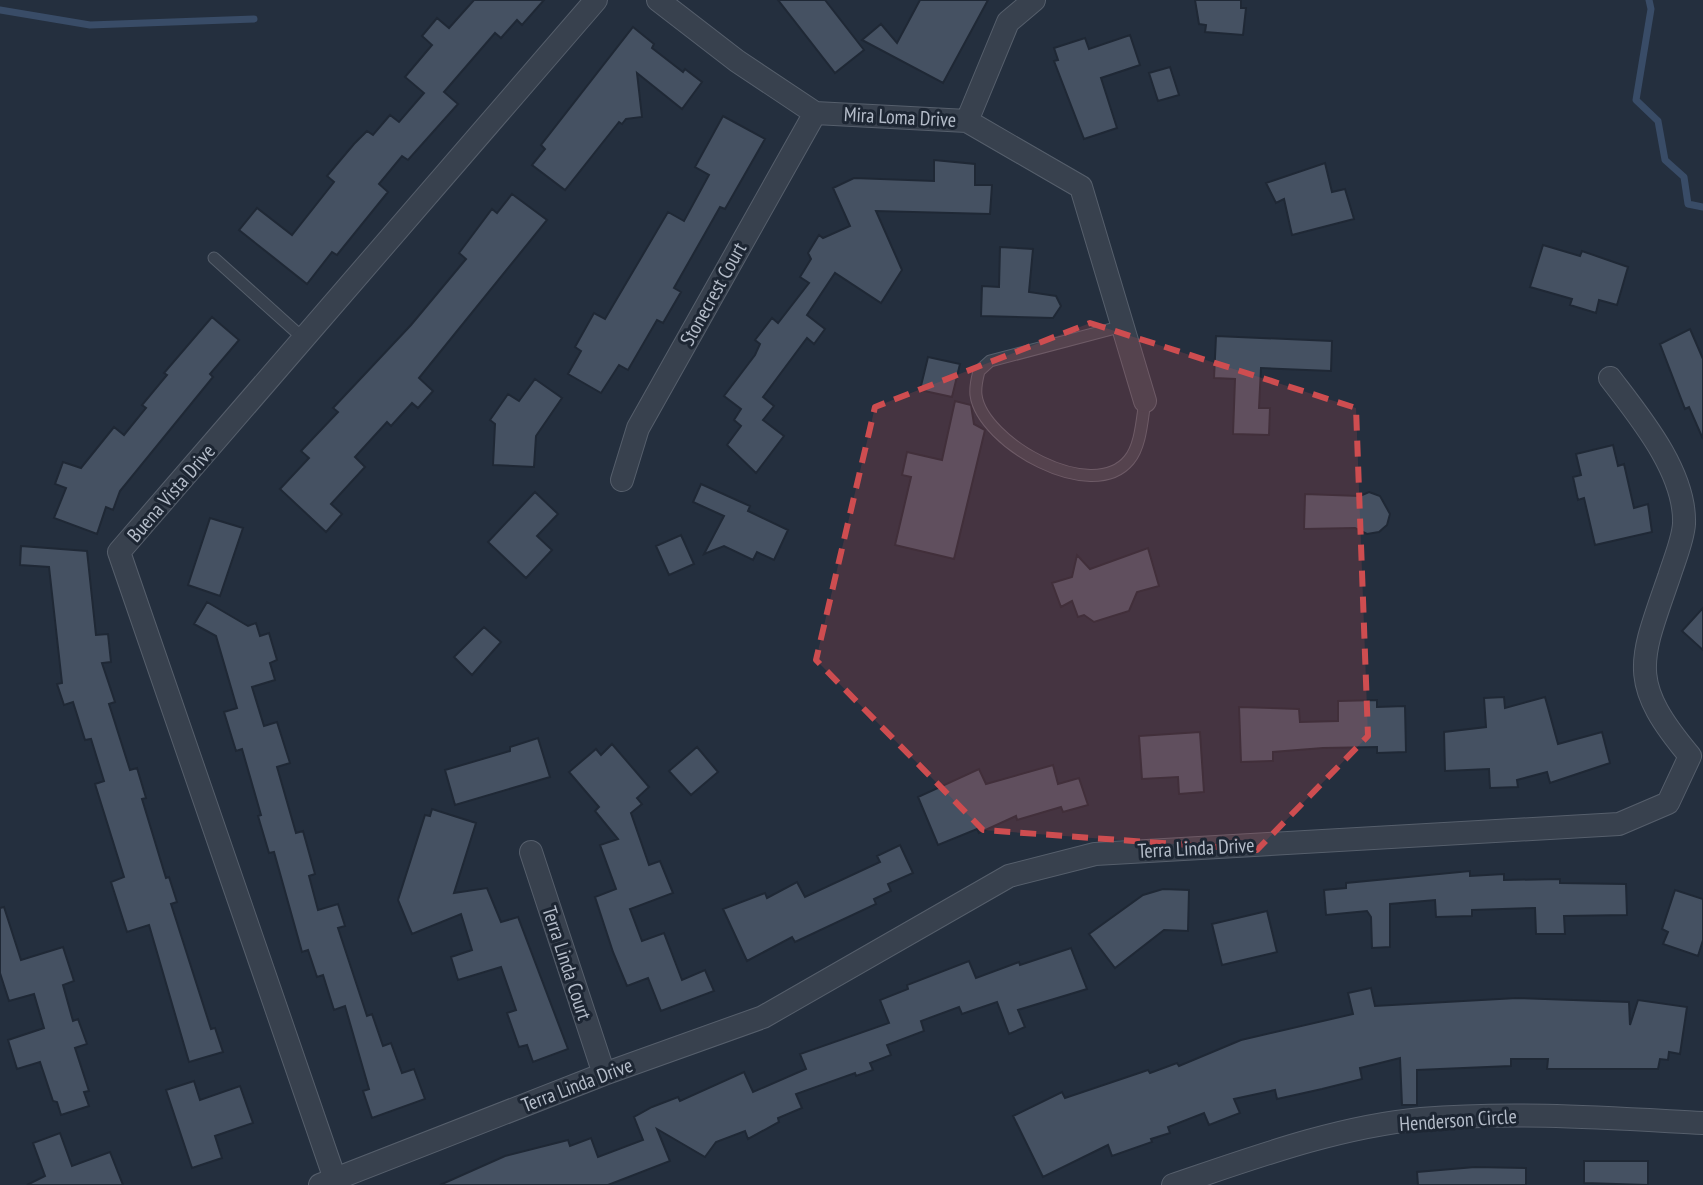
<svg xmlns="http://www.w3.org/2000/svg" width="1703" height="1185" font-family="'PT Sans Narrow',sans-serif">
	<rect width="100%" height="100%" fill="#242f3e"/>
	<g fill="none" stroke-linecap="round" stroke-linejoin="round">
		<path stroke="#394c67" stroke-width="7" d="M1649,0l2,9 -15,91 22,21 7,39 19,17 4,27 15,3
			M0,10l90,15 164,-6"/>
	</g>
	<path fill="#455162" stroke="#1f2835" stroke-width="2" d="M474,0h70l-22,25 -5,-5 -16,18 -6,-5 -51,59 14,12 -50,56 -6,-4 -23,28 9,8 -51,63 -5,-3 -25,32 -68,-54 18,-22 35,27 42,-53 -7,-6 27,-32 13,-13 6,4 17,-20 9,7 25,-29 -19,-16 27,-32 -10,-9 15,-18 12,10z
		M778,0h47l39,50 -29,23z
		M920,0h68l-45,83 -81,-43 19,-16 16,19z
		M1195,0h46v8h5l-3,27 -38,-3 1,-7 -7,-1z
		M633,27l21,17 -2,4 31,24 2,-3 17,13 -20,27 -45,-36 5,44 -16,2 -4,5 -3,-2 -54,68 -33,-25 13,-16 -4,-4z
		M1130,35l10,30 -39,13 16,50 -33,11 -30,-78 4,-1 -4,-12 31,-10 4,11z
		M1170,67l9,28 -21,6 -9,-28z
		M723,116l42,23 -40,70 -5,-2 -46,81 7,4 -18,31 -6,-3 -29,50 -9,-5 -18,28 -33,-19 13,-23 -6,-4 19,-34 11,6 63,-107 16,9 25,-46 -14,-8z
		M934,160l41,4v21h17l-2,29 -114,-3 26,59 -21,33 -46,-30 -28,42 18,14 -11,15 -7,-6 -44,59 11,9 -11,14 21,16 -28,37 -29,-28 14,-19 -7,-6 7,-11 -17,-13 31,-41 5,-11 -5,-4 17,-22 6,5 31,-40 -9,-6 11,-18 -3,-6 11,-18 4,3 27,-12 -17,-38 21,-10 80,3z
		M1325,163l7,29 13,-3 9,30 -62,16 -8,-36 -8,4 -10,-20z
		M512,194l35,26 -128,158 14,13 -15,17 -6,-5 -21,23 -4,-4 -32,35 10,10 -34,37 11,10 -16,18 -46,-43 29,-31 -8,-7 37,-39 -5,-4 78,-83 55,-66 -7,-6 33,-44 5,4z
		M1543,245l37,11 2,-5 46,16 -11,38 -18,-5 -3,13 -26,-8 2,-6 -42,-12z
		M1000,247l33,2 -4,43 27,4 5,10 -8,12 -72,-2 1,-30 17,1z
		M212,317l27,23 -29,34 3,3 -93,114 -7,19 -7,-3 -9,27 -43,-16 12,-30 -11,-4 8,-22 18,6 33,-41 10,8 22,-27 -4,-3 25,-30 -3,-2z
		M1690,329l13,30v80l-14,-32 -4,2 -25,-65z
		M1216,336l116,5 -1,30 -70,-3 -2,40h11l-1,27 -36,-1 2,-55 -21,-1z
		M928,357l32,7 -8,33 -32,-7z
		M535,379l27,19 -26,38 -2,31 -41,-2 2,-41 -5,-4 18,-26 11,7z
		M955,401l16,4 3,19 11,6 -31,129 -59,-14 16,-68 -9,-2 5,-23 35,8z
		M1613,445l5,21 6,-2 10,44 14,-4 4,28 -57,13 -11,-47 -6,2 -5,-23 8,-2 -5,-21z
		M701,484l49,22 -2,5 40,19 -14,30 -17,-8 -4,8 -29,-14 -20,8 20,-38 -31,-14z
		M535,492l23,22 -21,22 15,14 -26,28 -38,-36z
		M1369,492l11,4 10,18 -3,11 -8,7 -12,2 -12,-6 -51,1 1,-35 55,2z
		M210,518l33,10 -23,68 -32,-11z
		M681,535l13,29 -25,11 -13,-29z
		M21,546l66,5 9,84 12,-1 3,28 -9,1 13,39 -6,2 21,66 7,-2 9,30 -4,1 24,79 3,-1 8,25 -6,2 40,125 4,-1 8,24 -34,10 -40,-137 -22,7 -16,-50 13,-5 -29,-93 9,-3 -13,-42 -6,1 -12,-38 -9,3 -7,-21 5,-1 -13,-116 -29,-2z
		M1148,548l11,38 -22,6 -8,19 -35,11 -10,-7 -6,2 -6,-16 -11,6 -9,-24 20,-6 5,-22 13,14z
		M207,602l41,24 8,-3 4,13 9,-3 8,27 -7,3 5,17 -23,7 12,39 13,-4 13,41 -13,4 19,66 7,-2 12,43 -6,2 9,34 20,-6 7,22 -7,2 29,88 5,-2 11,32 8,-3 11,30 12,-4 11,30 -53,19 -9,-27 6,-2 -24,-83 -11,4 -11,-35 -6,2 -9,-27 -6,2 -28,-100 -5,1 -11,-37 3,-1 -19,-66 -6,2 -12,-39 13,-4 -21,-72 -22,-12z
		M1703,608v42l-21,-19z
		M484,627l17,15 -29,33 -18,-18z
		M1504,697l1,11 40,-11 13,47 44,-12 8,31 -60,20 -3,-11 -30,8 1,7 -28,1 -1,-19 -44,2 -1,-39 42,-5 -2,-29z
		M1377,700v7l28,-1 1,46 -29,1v-6l-54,1 -50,4v9l-32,1 -2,-55 60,2 1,13 38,-1v-20z
		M1200,732l4,60 -25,2 -1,-17 -36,2 -3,-43z
		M538,738l12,39 -95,28 -10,-35 65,-19v-4z
		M612,744l37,43 -12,11 5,6 -11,9 18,52 11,-4 13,32 -43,16 12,32 22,-8 18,47 23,-10 9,21 -53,20 -13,-33 -21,8 -14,-34 -18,-55 21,-8 -16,-44 18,-6 -23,-28 4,-4 -30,-35 27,-23 5,6z
		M697,747l21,25 -27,23 -22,-24z
		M1053,765l5,19 21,-6 9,27 -25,7 -2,-5 -44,13 -1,-4 -37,17 -2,-4 -39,16 -20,-48 61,-28 7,15z
		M432,809l44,14 -22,70 33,-5 14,34 17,-5 50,132 -35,13 -6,-17 -8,2 -12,-34 9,-3 -15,-43 -43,13 -7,-23 21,-7 -11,-36 -49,20 -14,-34 27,-85 5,1z
		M900,845l13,28 -25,11 3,7 -17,8 2,5 -81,38 -3,-5 -45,24 -24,-52 42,-16 2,5 30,-16 8,15 75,-35 -3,-6z
		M1470,871v5l34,-2v6l56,-1v4l66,1 1,31 -63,1 1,18h-29l-1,-26 -63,2v6l-36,1 -1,-17 -45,4v43l-18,1 -1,-31 -4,-6 -41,4 -2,-25 22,-2v-5z
		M1163,889l26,1 -1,41 -24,-1 -49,38 -26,-34 54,-39z
		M1675,890l28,9v41l-5,16 -35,-12 5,-12 -6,-3z
		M4,907l17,53 42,-13 11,34 -11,4 10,36 5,-2 9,25 -12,4 14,43 -5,1 5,14 -28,9 -4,-13 -4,-1 -13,-39 -23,7 -9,-29 36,-12 -10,-34 -25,7 -9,-28v-65z
		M1267,911l10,41 -55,13 -10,-41z
		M1071,948l16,41 -69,21 7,17 -16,7 -12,-32 -35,12 -3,-7 -38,14 3,10 -37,14 4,10 -21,8 3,7 -17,6 -1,-3 -59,21 6,14 -24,10 1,4 -31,17 -3,-8 -29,11 -11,15 -48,-28 13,32 -62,24h-168l65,-29 63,-16 2,6 21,-8 7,19 45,-17 -9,-23 18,-10 26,-10 2,4 64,-29 9,20 53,-23 -6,-15 89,-31 -9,-23 28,-11 -1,-4 62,-24 7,17 43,-16 1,3z
		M1371,988l4,18 142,-8 112,4 1,23 8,-25 49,7 -7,47 -11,-2 -1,8 -8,-1 -2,10h-111l1,-10h-37v7l-94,4v35h-15l-2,-47 -40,10 2,11 -40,10 -45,10 -2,-9 -41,9 6,14 -31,12 -5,-12 -36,14 2,6 -19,6 1,3 -40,14 -4,-11 -65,32 -30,-61 49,-24 3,6 83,-28 2,3 27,-10 2,3 62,-26 112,-26 -5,-21z
		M194,1081l6,19 40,-14 13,37 -38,13 7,22 -30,10 -26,-78z
		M60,1133l12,33 38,-14 13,33h-96l18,-9 -12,-33z
		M1584,1161h64v24l-64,-2z
		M1475,1167l51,1v17h-108l-1,-13z"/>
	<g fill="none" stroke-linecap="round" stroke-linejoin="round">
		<g stroke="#565f6c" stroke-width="13">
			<path id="lane" d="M214,258l90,81
				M1123,326l-133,35 -11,10c-2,8 -4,15 -3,24 6,47 116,110 153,65 12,-14 13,-41 16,-59"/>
		</g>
		<g stroke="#565f6c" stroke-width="24">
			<path id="street" d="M658,0l79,61 78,52 152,8 114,66 64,214
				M967,121l41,-99 26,-22
				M622,480l16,-52 177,-315
				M531,852l73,222
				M320,1185l284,-111 159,-57 246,-141 86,-22 524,-30 49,-21 22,-47c-62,-74 -51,-93 -21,-179 5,-16 14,-37 15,-53 2,-52 -45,-108 -74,-146
				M337,1185l-218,-633 477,-552
				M1173,1185c80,-27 163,-58 248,-66 95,-8 188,-1 282,4"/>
		</g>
		<use href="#lane" stroke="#38414e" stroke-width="11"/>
		<use href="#street" stroke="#38414e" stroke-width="22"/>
	</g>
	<path fill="#ce4d50" fill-opacity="0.2" stroke="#ce4d50" stroke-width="6" stroke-dasharray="16 10" stroke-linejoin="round" d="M1090,323l266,85 12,328 -111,114 -274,-20 -167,-170 59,-253z"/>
	<g text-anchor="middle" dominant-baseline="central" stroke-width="6" stroke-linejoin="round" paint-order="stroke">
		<g font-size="20" fill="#b4bcc9" stroke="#1d2633">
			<text transform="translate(900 117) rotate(3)">Mira Loma Drive</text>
			<text transform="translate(713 294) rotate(-61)">Stonecrest Court</text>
			<text transform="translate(171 493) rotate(-49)">Buena Vista Drive</text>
			<text transform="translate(1196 848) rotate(-3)">Terra Linda Drive</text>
			<text transform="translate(567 963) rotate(72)">Terra Linda Court</text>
			<text transform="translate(577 1085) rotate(-21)">Terra Linda Drive</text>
			<text transform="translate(1458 1120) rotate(-4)">Henderson Circle</text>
		</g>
	</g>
</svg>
